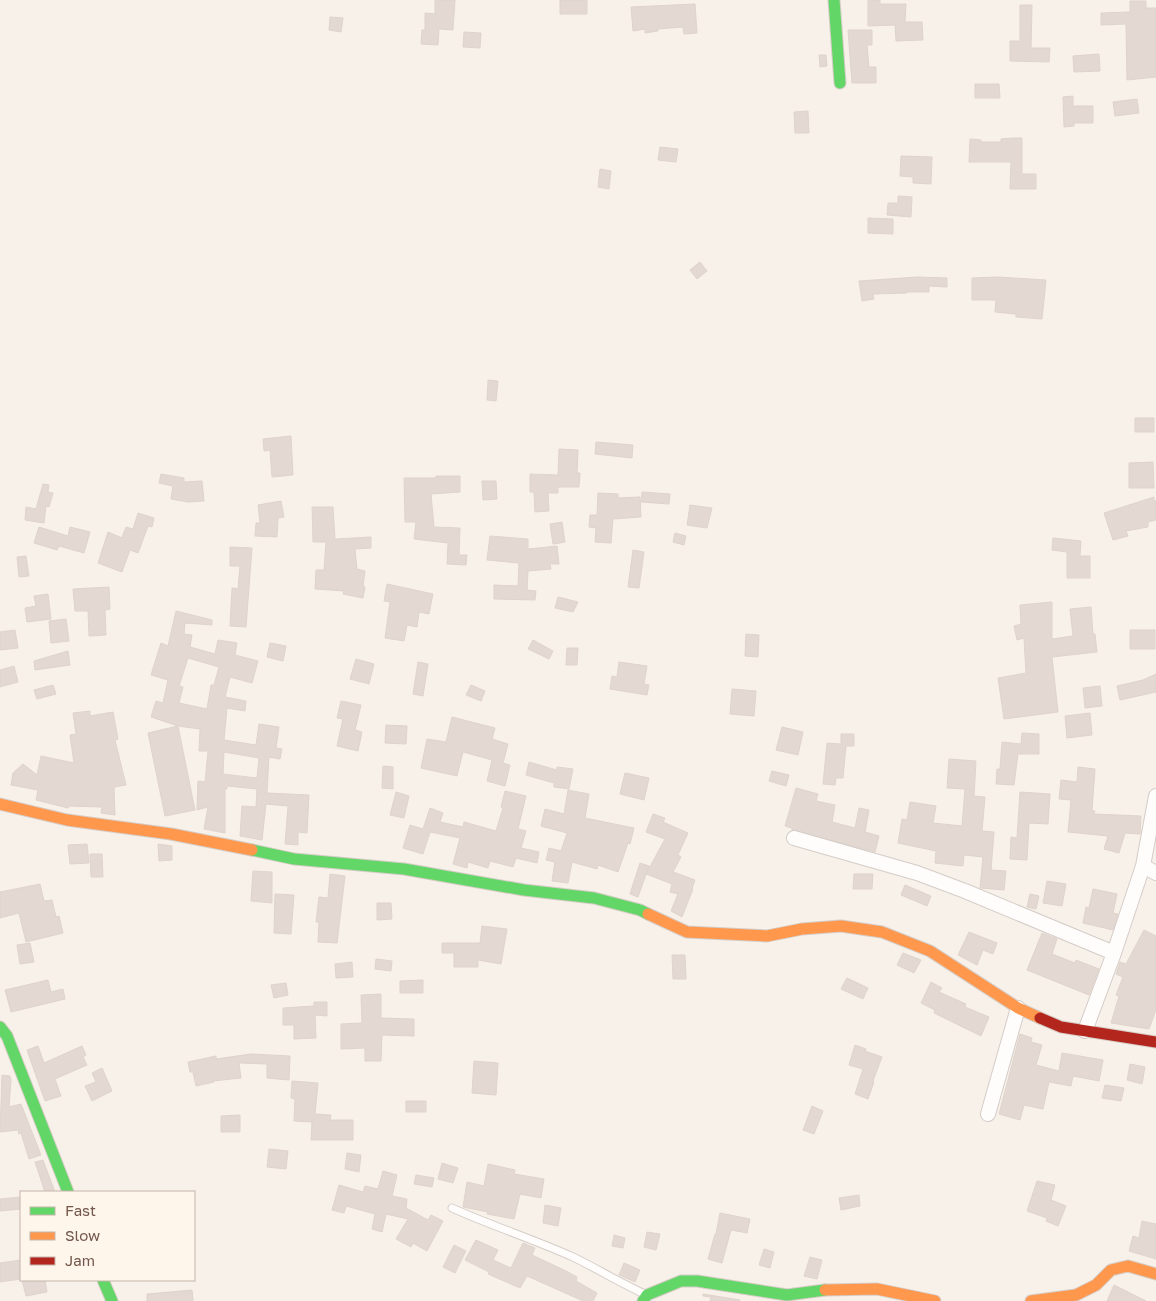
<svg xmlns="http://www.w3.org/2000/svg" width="1156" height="1301" font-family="'Golos Text',sans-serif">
	<rect width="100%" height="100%" fill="#f7f1ea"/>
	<path fill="#e3d9d2" stroke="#dfd4cc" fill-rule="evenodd" d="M435,0h20l-2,30 -14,-1 -1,16 -17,-1 1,-14h3v-17l10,1z
		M560,0h27v14h-27z
		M868,0h12v4h26l-1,18h17l1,18 -27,1 -1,-16 -27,1z
		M1130,1h16v7h10v69l-29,3 -1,-56 -25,1v-12l29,-1z
		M695,4l2,29 -13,1 -1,-7 -25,2v2l-13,2v-4l-12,2 -2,-24z
		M1020,5h12l-1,43h19l-1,14 -39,-1v-20h10z
		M330,17l13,1 -2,14 -12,-2z
		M848,30h24v15h-5l2,22h7v16h-24z
		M464,32l17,1 -1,15 -17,-1z
		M1099,54l1,17 -26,1 -1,-16z
		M819,55h7l1,11 -7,1z
		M975,84h24l1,14h-25z
		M1073,96v10h20v17h-19v3l-10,1 -1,-30z
		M1137,99l2,14 -24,3 -2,-14z
		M808,111l1,22h-14l-1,-21z
		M1012,138h10v36h14v15h-26l1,-27h-42l1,-23 11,1v2h20v-3z
		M660,147l18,2 -2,13 -18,-2z
		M901,156l31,1 -1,27 -18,-1v-6l-13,-1z
		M600,169l11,2 -2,18 -11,-2z
		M898,196l14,1 -1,20 -24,-2 1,-12h10z
		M868,218l25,1v15l-25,-1z
		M700,262l7,9 -10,8 -7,-9z
		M918,277l29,1v9l-18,-1v6h-22v1l-34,1 1,5 -12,2 -3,-20z
		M998,277l48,3 -4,39 -26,-2v-3l-21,-2 1,-12h-24v-22z
		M488,380l10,1 -2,20 -9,-1z
		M1135,418h19v14h-19z
		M291,436l2,39 -21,2 -2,-27 -6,1 -1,-12z
		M596,442l37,3 -1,13 -37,-4z
		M559,449l19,1 -1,23h3l-1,14h-21v6h-10l1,18 -14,1 -1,-20h-4v-18l28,1z
		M1153,462l1,26h-25v-25z
		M161,474l23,4v4l18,-1 2,20 -16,1 -17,-3 2,-13 -14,-3z
		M436,476h24v16l-29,2 3,33 26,1 -1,27h8l-1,10 -19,-1 1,-21 -34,-4 2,-17h-11l-1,-44h32z
		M482,481h14l1,18 -14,1z
		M43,484l6,1 -1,7 5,1 -4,14 -3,-1 -2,17 -19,-3 1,-13 10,2z
		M642,492l28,2 -1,10 -28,-2z
		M598,493l20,1v4l22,-1 1,20 -28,2 -2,24 -16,-1 1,-14 -7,-1 1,-12h7z
		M1154,497v4h2v19l-8,2v5l-22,4 2,5 -15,4 -9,-27z
		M281,501l3,16 -6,1 -1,19 -22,-1 1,-13h4l-2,-18z
		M690,505l22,3 -5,20 -20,-3z
		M312,507h21l2,32 36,-2v11l-16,1 2,20 8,2 -2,15 2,1 -2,11 -20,-4 1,-3 -29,-2 1,-19h8l2,-28h-13z
		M138,513l16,5 -2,9 -4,-1 -10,27 -8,-3 -8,22 -24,-9 10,-31 14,6 4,-11 7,2z
		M562,522l3,20 -12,2 -3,-20z
		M39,527l29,9 2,-9 20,5 -6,21 -25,-7 -2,4 -23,-7z
		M675,533l11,3 -2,9 -11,-3z
		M490,536l38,3v10l29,-3 2,18h-9l1,5 -23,2 -1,19 9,1 -1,9 -41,-1v-14l24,1 1,-23 -32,-3z
		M1053,538l28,3 -1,15h10v22h-23v-26l-15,-2z
		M230,547l22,1 -6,79 -16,-1 2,-38 6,1 2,-23h-10z
		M633,550l11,2 -5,36 -11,-1z
		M26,556l3,20 -10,1 -2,-20z
		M387,584l46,10 -4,20 -10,-2 -2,15 -10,-2 -3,16 -19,-3 5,-36 -6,-1z
		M109,587l1,22 -5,1 1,25 -17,1 -1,-25h-13l-2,-22z
		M48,594l3,25 -24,3 -2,-14 11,-2 -2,-10z
		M558,597l20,5 -5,10 -18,-4z
		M1052,602v37l21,-3 -3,-27 21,-2 2,27h2l2,18 -45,5 6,55 -54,7 -6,-41 28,-5 -2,-35 -7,2 -3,-14 7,-2 -1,-19z
		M176,611l36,9v5l-27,-2 -1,11 8,1 -2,12 25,7 3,-14 19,3 -2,12 23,6 -6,22 -22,-6 -5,20 21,4 -1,10 -18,-3 -3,32 32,5 3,-21 20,3 -3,21 6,1 -2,10 -11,-2 -2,36 42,2 -2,38 -9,-1v13l-13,-1 3,-38 -22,-2 -4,36 -22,-4 2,-30 14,1 1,-18 -30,-3v3h-2v44l-21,-4 4,-22 -11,3 1,-29 7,1 3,-31h-9l1,-22 -22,-3 -27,-9 5,-16 7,2 5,-23 -17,-5 10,-32 7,3zM188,658l31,9 -5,18h-3l-4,24 -28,-6 4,-16 -4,-1zM224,752l35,6 -2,20 -34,-4z
		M66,619l3,22 -18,2 -2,-22z
		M15,630l3,18 -18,2v-18z
		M1130,630h25v19h-25z
		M746,634l13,1 -1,22 -13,-1z
		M533,640l20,11 -4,8 -21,-10z
		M270,643l16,3 -3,15 -16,-4z
		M567,648h11l-1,17h-11z
		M68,651l2,14 -35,5 -1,-9z
		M356,659l18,5 -5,20 -19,-5z
		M418,662l10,2 -5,32 -10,-2z
		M619,662l28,4 -3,18 5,1 -2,10 -37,-6 2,-13 5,1z
		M14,666l4,16 -18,5v-17z
		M1156,674v18l-36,8 -3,-14 26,-6z
		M53,685l3,9 -19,5 -3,-9z
		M471,685l14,6 -4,10 -15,-6z
		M1100,686l2,20 -17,2 -2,-20z
		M732,689l24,2 -2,25 -24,-2z
		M341,701l20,4 -6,25 7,2 -4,19 -21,-5 6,-27 -6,-1z
		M90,711v5l23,-4 5,27 -3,1 11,45 -12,2 1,28 -14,-2 1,-6 -33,-1 -1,2 -32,-8 2,-10 -27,-5 2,-12 10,-9 14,11 4,-19 33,7 -4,-28 6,-1 -3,-21z
		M1090,713l2,22 -25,3 -2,-22z
		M452,717l43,11 -3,11 16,5 -5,19 7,2 -5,21 -18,-5 5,-21 -29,-8 -6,24 -36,-8 6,-29 19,3z
		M386,725l21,1 -1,18 -21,-1z
		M178,726l17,84 -30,6 -17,-83z
		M782,727l21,5 -5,23 -22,-5z
		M1022,733l17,1v20h-21l-4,31 -18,-1 1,-15h3l2,-27 19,2z
		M841,734h13v12h-8l-3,32h-7l-1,7 -12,-1 4,-41 14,1z
		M949,759l27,2 -2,35 11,1 -3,34 12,1 -3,38 15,1 -2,19 -24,-2 3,-31 -19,-2 -1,11 -28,-3 1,-12 -38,-8 4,-24 5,1 3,-18 26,4 -3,17 29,3 3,-37 -18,-1z
		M529,762l28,8v-3l16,2 -4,20 -15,-2v-4l-28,-8z
		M383,766l10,1v22l-11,-1z
		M1078,767l17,2 -3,42h3l-1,3 47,2 -1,18 -15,-1 -6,20 -15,-4 4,-13 -40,-4 3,-32 -12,-1 2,-19 16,2z
		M772,771l17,4 -3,11 -17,-5z
		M625,773l24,5 -5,22 -24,-6z
		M796,788l22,6 -2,7 19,4 -3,17 23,6 4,-20 10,2 -4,22 14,4 -4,16 -83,-22v-2l-7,-2z
		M568,790l21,4 -4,24 49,10 -4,16 -2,-1 -10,29 -20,-7 -1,4 -25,-7 -4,21 -16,-2 3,-19 -9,-2 3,-12 12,3 6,-18 -26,-7 4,-17 19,5z
		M505,791l21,5 -8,33 8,2 -5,17 18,4 -2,11 -21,-5 -3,9 -23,-6 -2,7 -20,-6 -1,6 -14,-4 7,-26 -30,-6 -7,22 -20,-6 7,-23 13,4 7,-21 13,5 -3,9 23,5 1,-5 32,9 7,-23 -2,-1z
		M396,792l13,4 -5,22 -14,-3z
		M1020,792l30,2 -2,30 -19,-1 -2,37 -17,-1 1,-22 6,1z
		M653,814l12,4 -2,4 25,11 -10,22 3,2 -8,15 22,8 -3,9h1l-11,28 -11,-6 7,-17 -8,-2 2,-8 -26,-10 19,-35 -19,-7z
		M87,844l2,19 -19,1 -2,-19z
		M158,844l14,2v14l-13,1z
		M90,854h12l1,23h-12z
		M640,863l9,3 -11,31 -8,-3z
		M253,871l19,1v31l-21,-2z
		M330,874l15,2 -8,67 -19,-1 1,-20h-3l3,-25 9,1z
		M854,874h19l-1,15h-19z
		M1047,881l19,3 -4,22 -19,-3z
		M40,884l4,17 8,-1 4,17 3,-1 4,17 -37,9 -7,-29 -19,5v-26z
		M905,885l26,11 -4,10 -26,-11z
		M1093,889l24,5 -4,19 5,1 -5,16 -30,-7 3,-16 3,1z
		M275,894l19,1 -3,39 -17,-1z
		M1030,894l9,2 -3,13 -9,-2z
		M377,903h14l1,16 -15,1z
		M482,926l25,3 -6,35 -23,-4v7h-24v-14h-12v-10h38z
		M1144,930l12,6v74l-7,19 -38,-6 8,-27 -3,-1 7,-18 -7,-3 4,-12 6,2z
		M969,932l28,11 -4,11 -10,-4 -6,15 -19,-10z
		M1042,933l15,6 -5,15 23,9 1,-3 23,9 -10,26 -62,-25z
		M30,943l4,19 -14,2 -3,-19z
		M903,953l18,7 -7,13 -17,-8z
		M672,955h13l1,24h-13z
		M376,959l16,2 -1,10 -16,-2z
		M352,962l1,15 -17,1 -1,-14z
		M847,978l21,10 -5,11 -22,-10z
		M48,980l3,12 12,-3 2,10 -54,13 -6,-22z
		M423,980v13h-23v-12z
		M931,982l11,6 -3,4 27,12 -1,3 24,10 -8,19 -47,-23 1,-3 -14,-7z
		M286,983l2,12 -14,3 -3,-13z
		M381,994v24l33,1v17l-32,-1 -1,26h-16v-13l-24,1v-25l21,-1 -1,-28z
		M314,1002h13v14l-12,-1 1,23 -22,1v-14h-11v-17l31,-2z
		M1020,1034l12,4 -1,4 11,3 -6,20 23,6 3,-18 41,7 -4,21 -26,-5 -2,10 -22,-4 -6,27 -19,-4 -4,15 -21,-6z
		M855,1045l11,4 -1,2 17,6 -9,24 1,1 -6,17 -13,-5 8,-25 -14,-4z
		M38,1046l6,17 38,-17 4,9 -3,2 4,8 -32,14 6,17 -16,5 -18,-51z
		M251,1054l39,2 -1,24 -22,-2v-14l-28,-1 2,15 -28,3 1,1 -18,4 -3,-14h-3l-2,-10 28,-6v3z
		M474,1061l24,2 -2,32 -24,-2z
		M1130,1064l15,3 -3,17 -15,-4z
		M102,1068l10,23 -20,10 -7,-15 11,-4 -4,-9z
		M2,1075l8,1 1,4 -2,27 12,-3 20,51 -12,4 -8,-26 -2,1 -1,-4 -18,2z
		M292,1081l26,2 -3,31 16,1 -1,5h23v20h-42l1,-18 -18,-1 1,-22 -4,-1z
		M1105,1085l19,3 -3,13 -19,-3z
		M406,1101h20v11h-20z
		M812,1106l11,5 -9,23 -11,-4z
		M240,1115v17h-19v-16z
		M269,1149l19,2 -2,18 -19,-2z
		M347,1153l14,2 -2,17 -14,-3z
		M43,1160l12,32h-10l-10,-30z
		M442,1163l16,5 -5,15 -15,-4z
		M488,1164l27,6 -1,4 30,5 -3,19 -21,-4 -6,25 -27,-5 1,-2 -25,-5 4,-25 17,4z
		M383,1171l14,4 -5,21 15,3 -1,9 22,12 3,-5 12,6 -16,30 -14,-8 -2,4 -15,-8 12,-20 -22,-5 -4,18 -10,-3 3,-15 -29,-8 -2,7 -12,-3 7,-25 24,7 2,-6 13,3z
		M416,1175l18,3 -2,9 -18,-3z
		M1037,1181l18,4 -4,15 15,6 -8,20 -12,-5 1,-3 -20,-7z
		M859,1195l1,11 -19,4 -2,-12z
		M21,1197v12l-21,2v-12z
		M545,1205l16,3 -3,18 -15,-3z
		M720,1213l30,6 -3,14 -16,-3 -9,33 -14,-4 7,-25h1z
		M1142,1221l14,3v35l-27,-8 4,-15 6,2z
		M647,1232l13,2 -4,16 -12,-3z
		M614,1235l11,3 -2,10 -11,-2z
		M476,1240l22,10 -5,10 18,8 12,-25 12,5 -3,7 34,16 11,6 -1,4 21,12 -4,8h-10l-56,-25 -7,12 -32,-14 1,-2 -24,-12z
		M454,1245l12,6 -11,22 -12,-6z
		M764,1249l10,3 -4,16 -11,-3z
		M810,1257l12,3 -5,19 -13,-3z
		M21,1260v19l-21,3v-19z
		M624,1263l16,7 -5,12 -16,-7z
		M22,1280h23l2,12 -21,4z
		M1114,1285l32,16h-39z
		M192,1290l1,11h-46v-7z
		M703,1294l37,6v1h-30l1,-4 -8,-1z"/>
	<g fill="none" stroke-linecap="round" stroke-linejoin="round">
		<g stroke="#d5ccc7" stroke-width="9">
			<path id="lane" d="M452,1208c40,18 81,31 121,49 25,12 47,26 72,37"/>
		</g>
		<g stroke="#d5ccc7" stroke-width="16">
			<path id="street" d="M794,838l123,35 48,18 149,62
				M1143,866l13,7
				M1085,1031l29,-78 29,-87 13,-70
				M988,1114l30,-106"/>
		</g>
		<g stroke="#d6ccc6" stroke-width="13">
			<path id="fast" d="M834,0l6,83
				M252,850l42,9 110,10 120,21 70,8 46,12 8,4
				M0,1027l7,9 61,156
				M103,1280l9,21
				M643,1301l4,-6 34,-14h16l90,14 38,-5"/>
		</g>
		<g stroke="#d6ccc6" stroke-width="13">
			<path id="slow" d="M0,804l67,16 104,14 81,16
				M648,914l39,18 80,4 35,-7 39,-3 41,6 48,19 88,57 22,10
				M825,1290l52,-1 58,12
				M1031,1301l45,-6 20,-10 15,-15 17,-4 28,8"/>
		</g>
		<g stroke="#d6ccc6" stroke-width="13">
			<path id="jam" d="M1040,1018l21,9 95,15"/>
		</g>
		<use href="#lane" stroke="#fefdfc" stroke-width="7"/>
		<use href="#street" stroke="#fefdfc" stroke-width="14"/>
		<use href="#fast" stroke="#63d668" stroke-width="11"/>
		<use href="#slow" stroke="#ff974d" stroke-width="11"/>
		<use href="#jam" stroke="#b3261e" stroke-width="11"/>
	</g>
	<rect x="20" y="1191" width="175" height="90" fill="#fef5eb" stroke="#c6b6ab"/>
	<rect x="30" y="1207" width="25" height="8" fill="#63d668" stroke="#c6b6ab"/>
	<text x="65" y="1216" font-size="15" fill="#73574b">Fast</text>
	<rect x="30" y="1232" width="25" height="8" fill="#ff974d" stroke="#c6b6ab"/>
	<text x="65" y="1241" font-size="15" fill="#73574b">Slow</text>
	<rect x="30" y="1257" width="25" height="8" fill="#b3261e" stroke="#c6b6ab"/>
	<text x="65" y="1266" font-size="15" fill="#73574b">Jam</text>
</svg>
